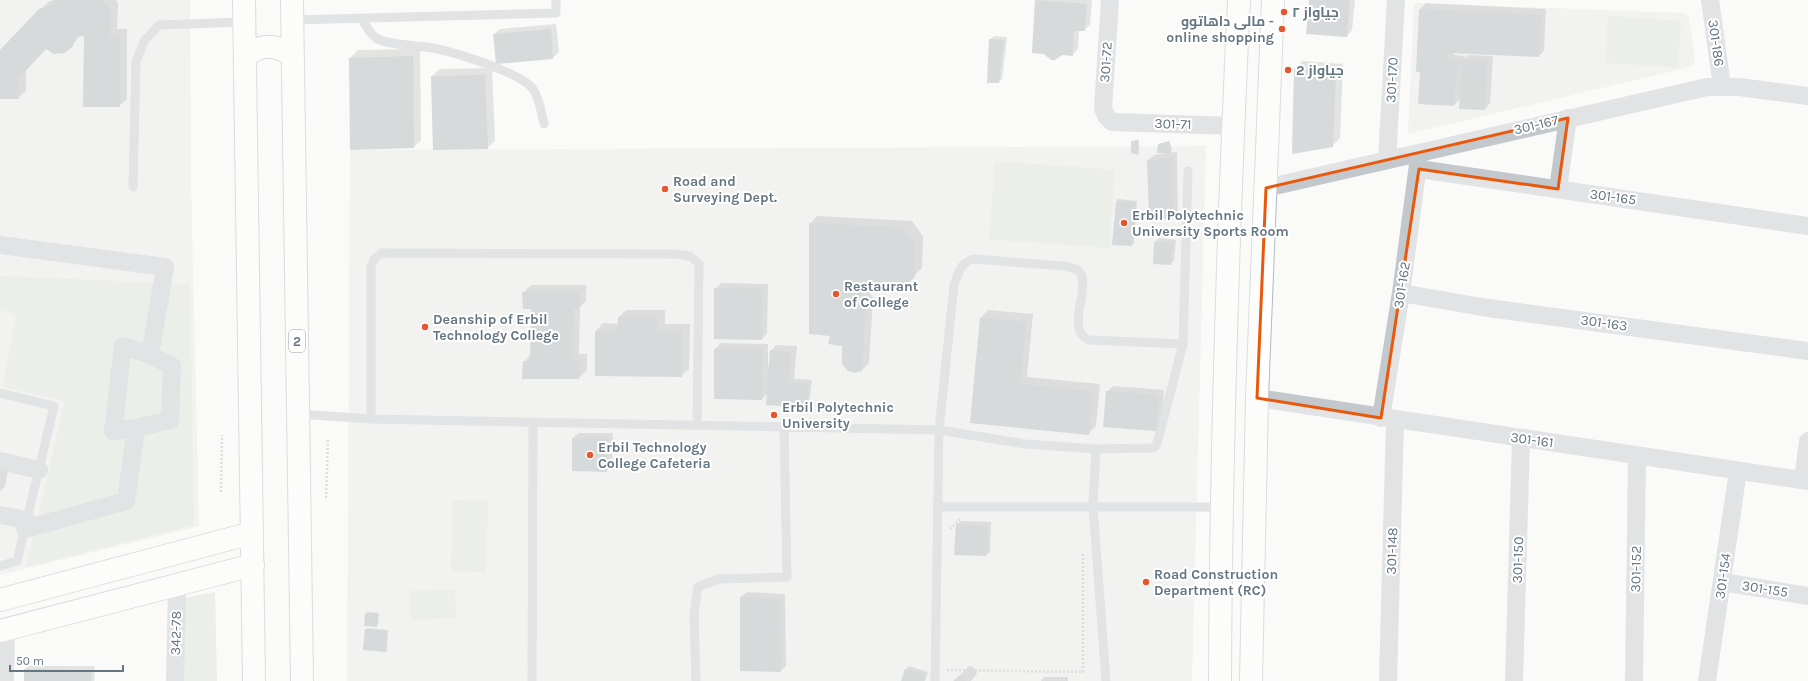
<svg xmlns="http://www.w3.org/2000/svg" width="1808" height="681" font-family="Karla,Cairo,sans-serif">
	<rect width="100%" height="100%" fill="#fafaf8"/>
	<path fill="#e8e9e9" d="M0,0h190l1,179 8,347 -199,49z
		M1414,3l271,10 4,4 6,42 -2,6 -7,3 -278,66z
		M1206,146l-14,535h-845l3,-531z"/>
	<path fill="#dadfd7" d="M1608,16l73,5 -3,46 -73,-4z
		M995,161l120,9 -6,78 -120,-9z
		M0,276l190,8 4,241 -168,42 39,-166 -62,-14 13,-73 -16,-4z
		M453,500l35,1 -2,71 -35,-1z
		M455,589l1,29 -45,2 -2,-29z
		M215,592l2,89h-40l2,-82z"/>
	<path fill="#0003" d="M54,0h62l2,3 -1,26h10v70l-8,7 -34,-71h-4l-16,17 -19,-4 -20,21v22l-8,7h-18v-47l48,-49z
		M1037,0h55l-2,25 -6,5h-5l-1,19 -6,6z
		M1310,0h45l-3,30 -5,6z
		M1426,3l120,6 -2,42 -5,5 -85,-4v3l11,1v2l3,-3 25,1 -3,47 -5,6 -24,-11 -7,7 -33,-34h-4l3,-62z
		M556,24l3,28 -6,6 -56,5 -3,-29 6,-5z
		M994,36l13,1 -5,42 -3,3 -9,-42z
		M420,49l1,91 -7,7 -64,-89 8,-8z
		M1302,61l41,3 -3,74 -8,8 -37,-77z
		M492,68l3,73 -8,7 -55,-72 8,-7z
		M1139,139v14l-1,1 -6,-12z
		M1170,142l2,8 -3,3 8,-1 1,61 -6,5 -24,-57 6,-6 12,-2 -7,-9z
		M1118,199l19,2 -3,42 -2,2 -18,-1 3,-43z
		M817,216l95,5 11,15 -1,32 -20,20 -33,-1v5l4,6 -4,65 -7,7 -19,-25 -12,-10 -21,-111z
		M1159,238l17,2 -2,20 -3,4 -16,-22z
		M721,283l47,1 -1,49 -5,6 -47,-50z
		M531,285h55v16l-6,6 -1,47h8v16l-8,8 -55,-16 7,-8 1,-46 -9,-15z
		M626,310h39v14h25l-1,45 -8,7 -85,-1v-44l7,-8 15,1 1,-7z
		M988,310l45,4 -6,63 73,7 -4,42 -8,8 -117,-12 10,-104z
		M721,343l47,1v22h2l1,-15 5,-6 21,1 -3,33 18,1 -3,23 -3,4 -38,-14 -6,6 -47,-50z
		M1113,386l51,4 -2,34 -6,6 -49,-38z
		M579,433h34l-1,32 -5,6 -34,-33z
		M0,470l8,1 -3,15 -5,5z
		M960,521l31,1 -1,30 -4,3 -29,-30z
		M747,592l38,2 1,72 -6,5 -39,-74z
		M368,612l11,1 -1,11 -1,2 -11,-13z
		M367,628l21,2 -1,20 -2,1 -19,-21z
		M28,666h67l-1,15h-69v-12z
		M909,666l19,6 -3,9h-23l3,-11z
		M969,666l4,1 4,5 -1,3 -5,6h-17z
		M1044,677h24v4h-27z"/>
	<path fill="#aab3b9" d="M60,0h42l9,11 -1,25h10v71h-37l1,-71 -8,1 -3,9 -8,7 -11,1 -8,-5 -27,29v21h-19v-49l39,-41 16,-5z
		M1035,0l52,4 -2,27h-11l-1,25 -11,-1 -7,5h-4l-7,-6 -12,-1z
		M1309,0h41l-3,37 -41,-3z
		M1419,9l122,6 -2,42 -90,-4v7l11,1 -1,11h-3l-2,34 -36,-2 2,-32h-4z
		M551,29l2,30 -57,5 -3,-30z
		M989,39l15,1 -5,43h-12z
		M413,56l1,92 -64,2 -1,-92z
		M1462,60l25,1 -2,49 -26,-1z
		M1294,68l42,3 -3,76 -41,7z
		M485,75l3,74 -55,1 -2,-74z
		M1138,140v15l-7,-2v-12z
		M1169,141l2,12h-14l1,-9z
		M1172,157l1,62 -24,1 -2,-60z
		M1116,201l19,1 -3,44 -20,-1z
		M809,223l95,5 11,16v33l-13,12 -39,-2 -2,13 5,6 -4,65 -7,2 -7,-2 -6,-7v-18l-14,-2 2,-8 -21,-2z
		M1154,242l19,1 -2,22 -18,-1z
		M714,288l48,1v51l-48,-1z
		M522,292h57v17h-6l-1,52h8l-1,18h-57l1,-18 7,1 1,-53h-8z
		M618,317h40v14h24v46l-87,-1v-45h22z
		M980,317l46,5 -6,62 73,7 -4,44 -119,-12z
		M714,349h49l-1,51 -48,-1z
		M770,350l21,2 -3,45 2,-15 19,2 -3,24 -40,-3z
		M1106,391l53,4 -3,36 -53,-4z
		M572,438h36l-1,34 -35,-1z
		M956,524l32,2 -1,30 -33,-1z
		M740,597l40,2 1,73 -41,-1z
		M365,613l13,1 -1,13 -13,-1z
		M365,629l22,2 -1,21 -23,-2z
		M24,669l67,1v11h-67z
		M905,669l20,7 -2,5h-22z
		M958,677h4l4,4h-13z"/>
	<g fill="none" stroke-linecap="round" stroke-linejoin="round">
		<g stroke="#b3babf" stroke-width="24">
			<path id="secondary" d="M0,600l252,-67
				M0,631l253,-66
				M1220,681c1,-227 8,-454 19,-681
				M1251,681l6,-283 16,-398"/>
		</g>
		<g stroke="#b4b9bd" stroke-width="24">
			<path id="highway" d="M244,0l10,681
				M292,0l10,681
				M245,57c15,-14 32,-13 47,-1"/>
		</g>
		<path stroke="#bbbfc2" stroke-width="2.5" stroke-dasharray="2 2" stroke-linecap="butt" d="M221,492l1,-57
			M326,498l2,-60
			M950,529l10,-10
			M947,670l136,2v-118"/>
		<path stroke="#c3c8cc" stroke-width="9" d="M361,18c4,6 9,16 15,20 12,7 36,7 50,9 23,3 94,25 107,42 7,10 8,23 11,35
			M292,20l264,-7v-13
			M133,187l3,-126 9,-21 14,-15 85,-3
			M1183,344l5,-173
			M0,393l54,13 -37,155 -17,5
			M298,414l73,5 568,11 86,14 71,5
			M371,419v-152l3,-8 8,-6 293,1 15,2 9,8 -2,161
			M939,507h282
			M532,681l1,-259
			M696,681l-2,-68 4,-26 20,-8 69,-2 -3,-149
			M935,681l4,-251 15,-145c4,-11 6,-22 19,-26l91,7c5,1 11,2 15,5 12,14 -9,49 3,64 1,2 5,4 7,5l94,4 -26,100 -4,4 -57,1 -3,57 13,175"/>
		<path stroke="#c3c8cc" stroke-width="18" d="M1110,0l-7,108 3,8 6,6 121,4
			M1710,0l12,86
			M1387,160l9,-160
			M1419,169l389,57
			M1266,188l441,-101h32l69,9
			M1558,189l10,-71
			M0,245l165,22 -15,88 22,11 -2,54 -34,8 -10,73 -101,28
			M1401,293l87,15 320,43
			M1257,398l551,83
			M1381,418l20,-125 18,-136
			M136,428l-23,3 10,-85 27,9
			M0,461l39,9
			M1803,480l5,-39
			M0,515l27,5
			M1722,582l86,14
			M5,681l1,-51
			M175,681l2,-95
			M1388,681l7,-261
			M1514,681l7,-242
			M1634,681l3,-225
			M1707,681l31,-210"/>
		<use href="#secondary" stroke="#fff" stroke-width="22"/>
		<use href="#highway" stroke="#fff" stroke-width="22"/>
	</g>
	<path d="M0 0H1808V681H0ZM1568,118l-10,71 -139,-20 -38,249 -124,-20 9,-210z" fill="#fafaf8" fill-opacity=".55" fill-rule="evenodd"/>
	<path fill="none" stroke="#e8590c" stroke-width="3" stroke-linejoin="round" d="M1568,118l-10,71 -139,-20 -38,249 -124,-20 9,-210z"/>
	<g fill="#e4572e" stroke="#fff" stroke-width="1.5">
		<circle cx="1284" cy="12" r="4"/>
		<circle cx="1282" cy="29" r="4"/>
		<circle cx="1288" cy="70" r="4"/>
		<circle cx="665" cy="189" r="4"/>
		<circle cx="1124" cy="223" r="4"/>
		<circle cx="836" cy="294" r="4"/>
		<circle cx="425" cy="327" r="4"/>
		<circle cx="774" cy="415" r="4"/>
		<circle cx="590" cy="455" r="4"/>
		<circle cx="1146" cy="582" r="4"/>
	</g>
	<g text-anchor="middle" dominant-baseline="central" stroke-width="4" stroke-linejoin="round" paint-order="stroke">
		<rect fill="#fff" stroke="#939fa8" stroke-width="1" x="289" y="330" width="16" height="22" rx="3"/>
		<g font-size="13" font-weight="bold" fill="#657683">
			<text x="297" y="341">2</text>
		</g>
		<g font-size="14" font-weight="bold" fill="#657683" stroke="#fff" text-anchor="start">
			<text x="1292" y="12">جیاواز ٢</text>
			<text x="1274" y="21" text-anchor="end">مالی داهاتوو -<tspan x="1274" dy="16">online shopping</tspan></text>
			<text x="1296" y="70">جیاواز 2</text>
			<text x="673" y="181">Road and<tspan x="673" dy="16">Surveying Dept.</tspan></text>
			<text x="1132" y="215">Erbil Polytechnic<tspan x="1132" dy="16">University Sports Room</tspan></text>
			<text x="844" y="286">Restaurant<tspan x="844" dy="16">of College</tspan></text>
			<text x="433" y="319">Deanship of Erbil<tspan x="433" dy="16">Technology College</tspan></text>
			<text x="782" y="407">Erbil Polytechnic<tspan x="782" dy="16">University</tspan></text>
			<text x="598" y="447">Erbil Technology<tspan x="598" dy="16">College Cafeteria</tspan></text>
			<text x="1154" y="574">Road Construction<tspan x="1154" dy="16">Department (RC)</tspan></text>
		</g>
		<g font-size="14" fill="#657683" stroke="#fff">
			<text transform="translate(1716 43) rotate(82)">301-186</text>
			<text transform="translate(1106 62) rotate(-86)">301-72</text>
			<text transform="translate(1392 80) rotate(-87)">301-170</text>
			<text transform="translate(1173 124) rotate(2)">301-71</text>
			<text transform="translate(1536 125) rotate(-13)">301-167</text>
			<text transform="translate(1613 197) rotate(8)">301-165</text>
			<text transform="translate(1402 285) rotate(-81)">301-162</text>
			<text transform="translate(1604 323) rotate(8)">301-163</text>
			<text transform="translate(1532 440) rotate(8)">301-161</text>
			<text transform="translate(1392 551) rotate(-88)">301-148</text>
			<text transform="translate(1518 560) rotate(-88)">301-150</text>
			<text transform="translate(1636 569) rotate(-89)">301-152</text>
			<text transform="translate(1723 576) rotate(-82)">301-154</text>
			<text transform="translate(1765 589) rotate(9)">301-155</text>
			<text transform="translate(176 633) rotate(-89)">342-78</text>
		</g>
	</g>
	<path d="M10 665v6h113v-6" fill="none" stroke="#657683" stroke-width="2"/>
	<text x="16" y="665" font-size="12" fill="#657683" stroke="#ffffff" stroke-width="3" paint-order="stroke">50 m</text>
</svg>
